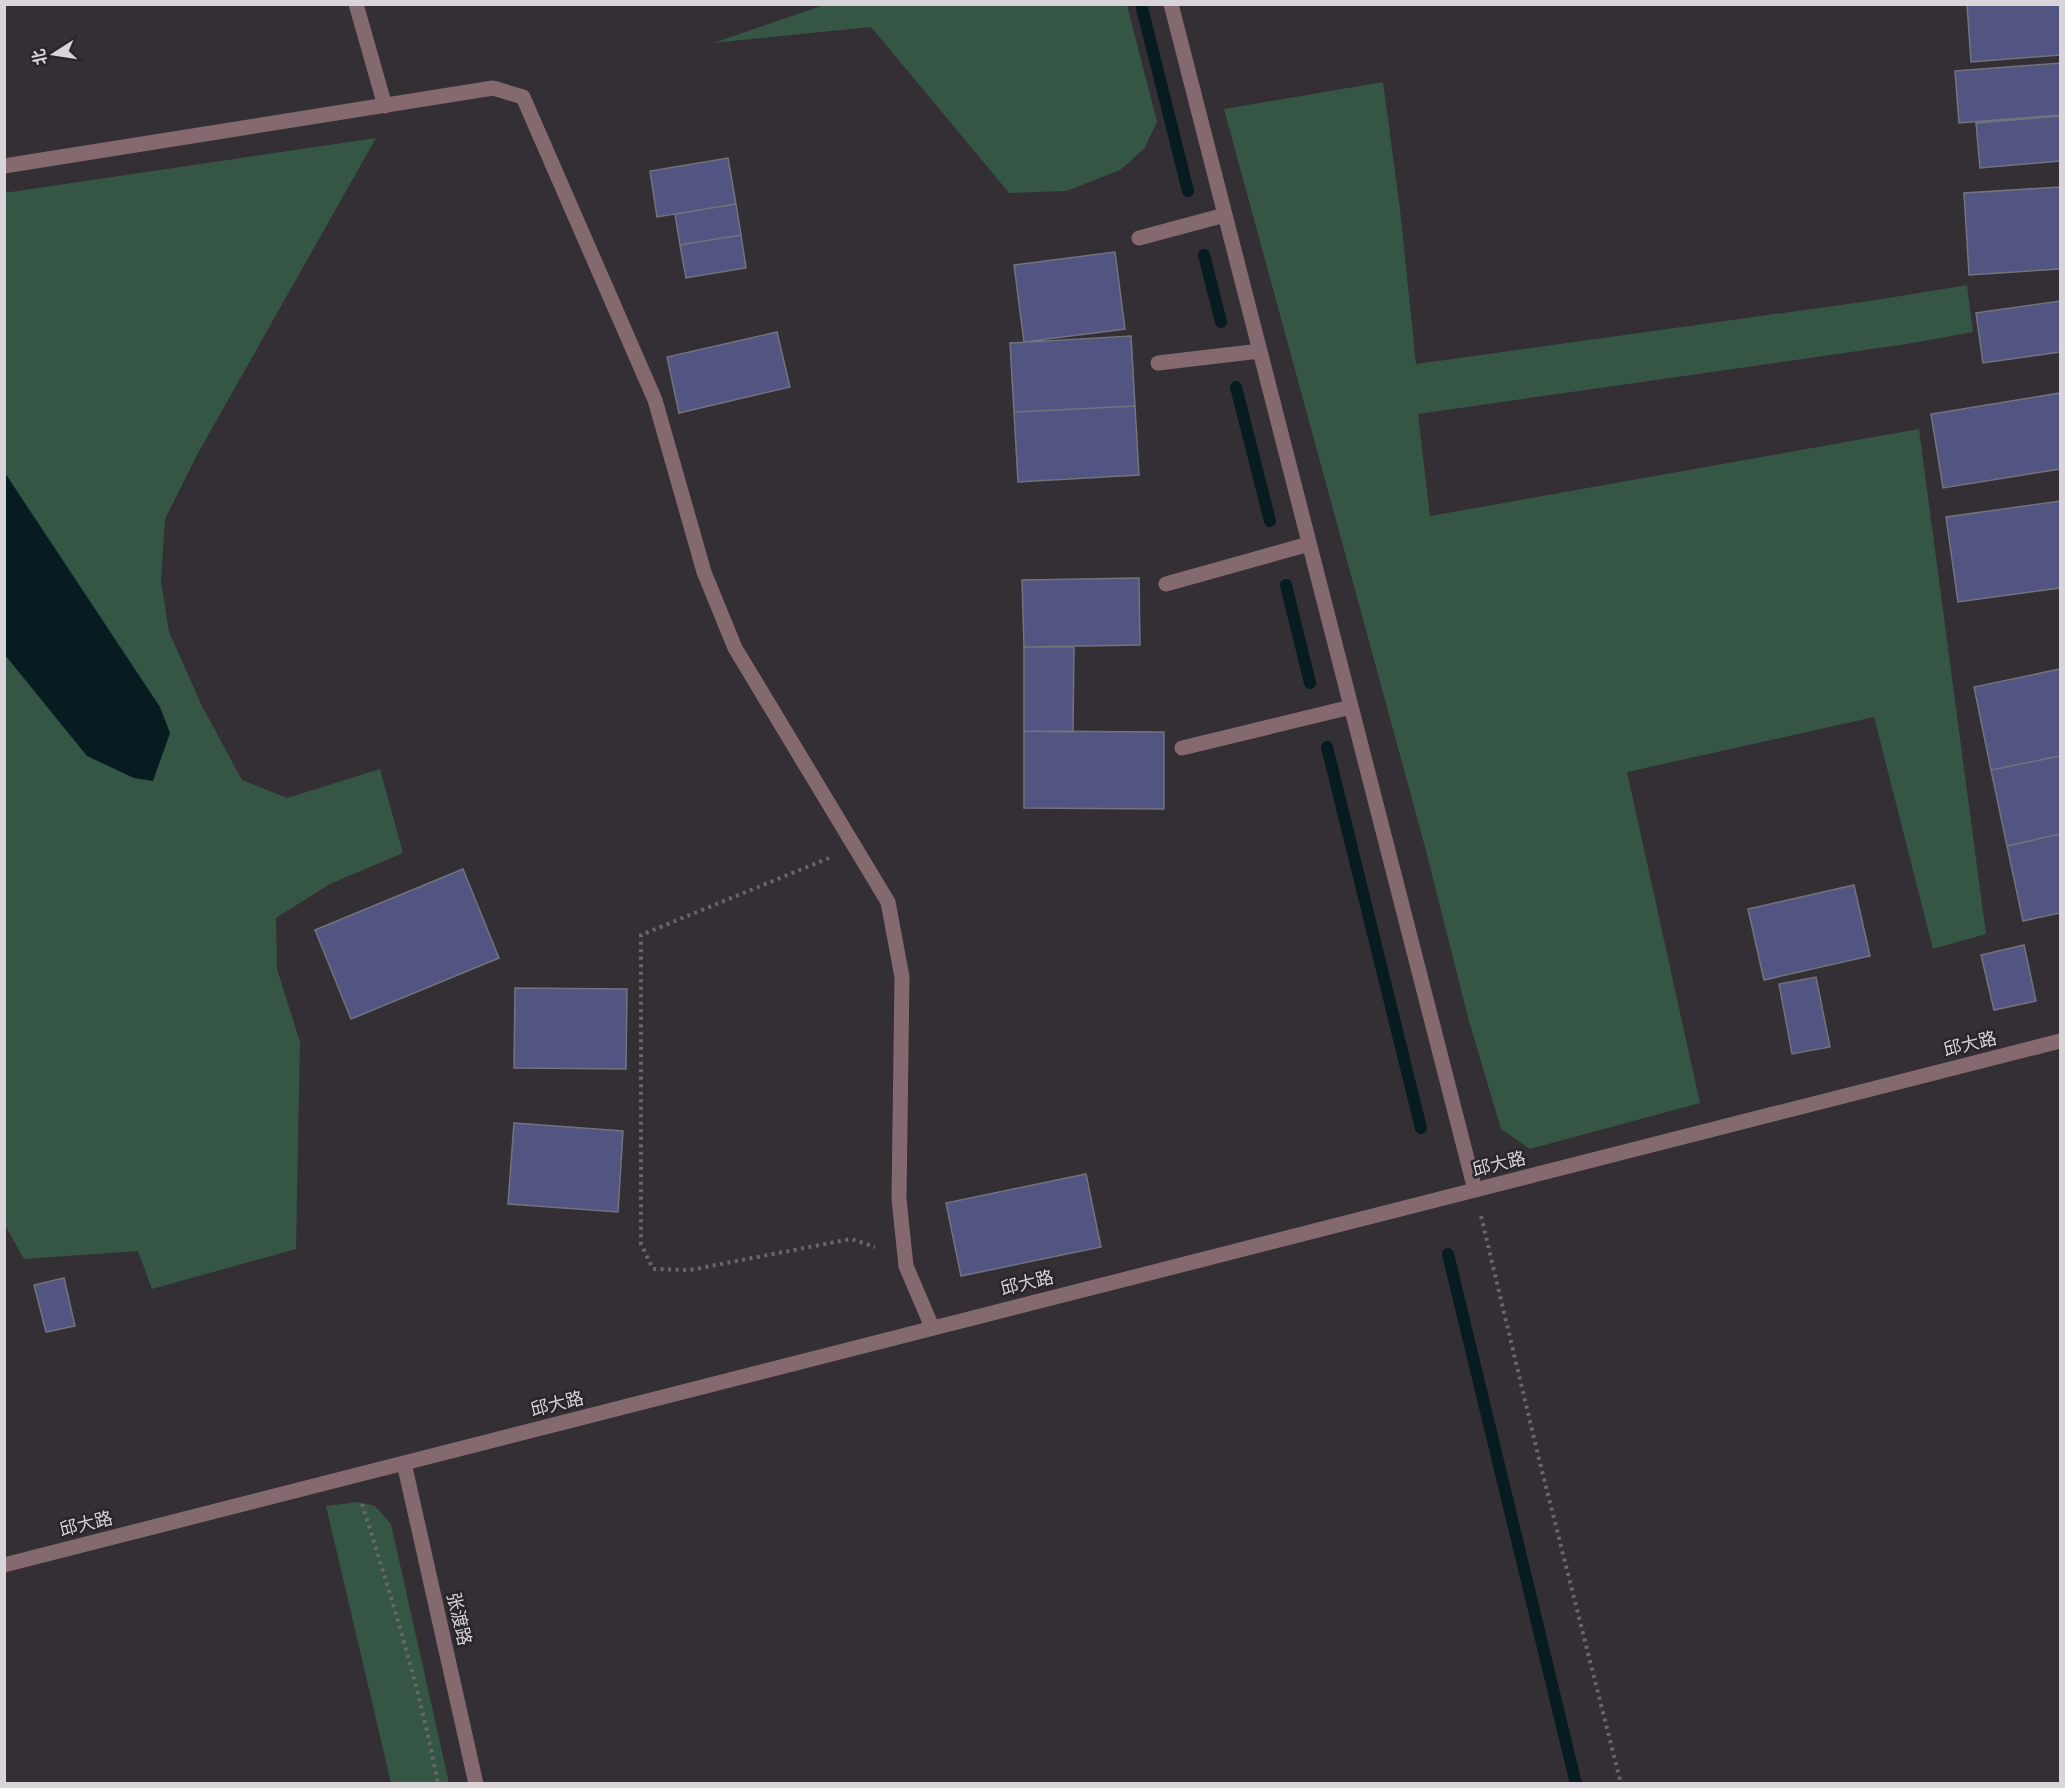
<svg xmlns="http://www.w3.org/2000/svg" width="2065" height="1788" font-family="'Varela Round','Noto Sans SC',sans-serif">
	<rect width="100%" height="100%" fill="#342e35"/>
	<path fill="#355545" d="M827,4l300,1 30,117 -13,27 -24,21 -53,21 -58,2 -138,-166 -158,16z
		M1383,82l17,127 16,155 460,-64 91,-15 6,47 -66,12 -489,70 12,102 489,-87 67,505 -53,15 -59,-232 -247,55 73,331 -170,46 -29,-20 -32,-108 -44,-174 -201,-738z
		M376,138l-179,317 -32,64 -4,62 8,51 33,74 40,74 45,18 93,-29 23,84 -73,31 -54,34 1,51 23,73 -4,207 -144,40 -14,-38 -114,8 -19,-34 -1,-1032z
		M358,1502l17,4 16,18 58,259h-58l-65,-277z"/>
	<path fill="#061c20" d="M5,473l155,234 10,26 -17,48 -19,-3 -47,-22 -82,-101z"/>
	<g fill="none" stroke-linecap="round" stroke-linejoin="round">
		<path stroke="#061c20" stroke-width="12" d="M1141,4l47,187
			M1204,255l17,67
			M1236,387l34,134
			M1286,585l24,98
			M1327,747l94,381
			M1448,1254l128,530"/>
	</g>
	<path fill="#525582" stroke="#72737c" stroke-width="1.5" d="M1967,4h93v51l-89,7z
		M2060,63v52l-101,8 -4,-52z
		M2060,116v45l-80,7 -4,-45z
		M728,158l8,46 -79,13 -7,-46z
		M2060,187v82l-91,6 -5,-82z
		M736,204l5,31 -61,10 -5,-31z
		M741,235l5,33 -60,10 -6,-33z
		M1115,252l10,77 -101,13 -10,-77z
		M2060,301v51l-77,11 -7,-50z
		M777,332l13,55 -111,26 -12,-56z
		M1131,336l4,70 -121,6 -4,-69z
		M2060,393v76l-117,19 -12,-74z
		M1135,406l4,69 -121,7 -4,-70z
		M2060,501v87l-102,14 -12,-85z
		M1139,578l1,67 -116,2 -2,-67z
		M1024,647h50l-1,85 -49,-1z
		M2060,669v87l-69,14 -17,-83z
		M1024,731l140,1v77l-140,-1z
		M2060,756v78l-53,12 -16,-76z
		M2060,834v79l-37,8 -16,-75z
		M463,869l36,89 -148,61 -36,-89z
		M1854,885l16,71 -106,24 -16,-71z
		M2024,945l12,56 -42,9 -13,-55z
		M1816,977l14,70 -38,7 -13,-70z
		M515,988l112,1 -1,80 -112,-1z
		M514,1123l109,8 -5,81 -110,-8z
		M1086,1174l15,73 -140,29 -15,-73z
		M64,1278l11,48 -29,6 -12,-47z"/>
	<g fill="none" stroke-linecap="round" stroke-linejoin="round">
		<path stroke="#6b666c" stroke-width="4" stroke-dasharray="3 4.5" stroke-linecap="butt" d="M829,858l-188,77v309l12,25 37,1 161,-31 24,8
			M1481,1216l58,243 82,325
			M362,1504c29,92 58,184 76,280"/>
		<path stroke="#846a6f" stroke-width="15" d="M356,4l29,102
			M1171,4l304,1186
			M4,166l489,-78 30,9 132,303 49,172 31,76 153,254 14,75 -3,222 7,67 26,61
			M1139,238l86,-23
			M1158,363l102,-12
			M1166,584l143,-40
			M1182,748l169,-41
			M404,1463l72,321
			M4,1565l2056,-524"/>
	</g>
	<g text-anchor="middle" dominant-baseline="central" stroke-width="5" stroke-linejoin="round" paint-order="stroke">
		<g font-size="18" fill="#d8d4d9" stroke="#2a242b">
			<text transform="translate(1970 1044) rotate(-14)">邱大路</text>
			<text transform="translate(1499 1164) rotate(-14)">邱大路</text>
			<text transform="translate(1027 1283) rotate(-14)">邱大路</text>
			<text transform="translate(557 1404) rotate(-14)">邱大路</text>
			<text transform="translate(86 1524) rotate(-14)">邱大路</text>
			<text transform="translate(459 1619) rotate(77)">张渡路</text>
		</g>
	</g>
	<rect width="2065" height="1788" fill="none" stroke="#d8d4d9" stroke-width="12"/>
	<g transform="translate(54 54) rotate(258)" stroke="#2a242b" stroke-width="4.5" paint-order="stroke">
	<path d="M0-4.5L10 22L0 15L-10 22Z" fill="#d8d4d9"/>
	<text y="-9" font-size="16" font-weight="bold" text-anchor="middle" fill="#d8d4d9">北</text>
	</g>
</svg>
